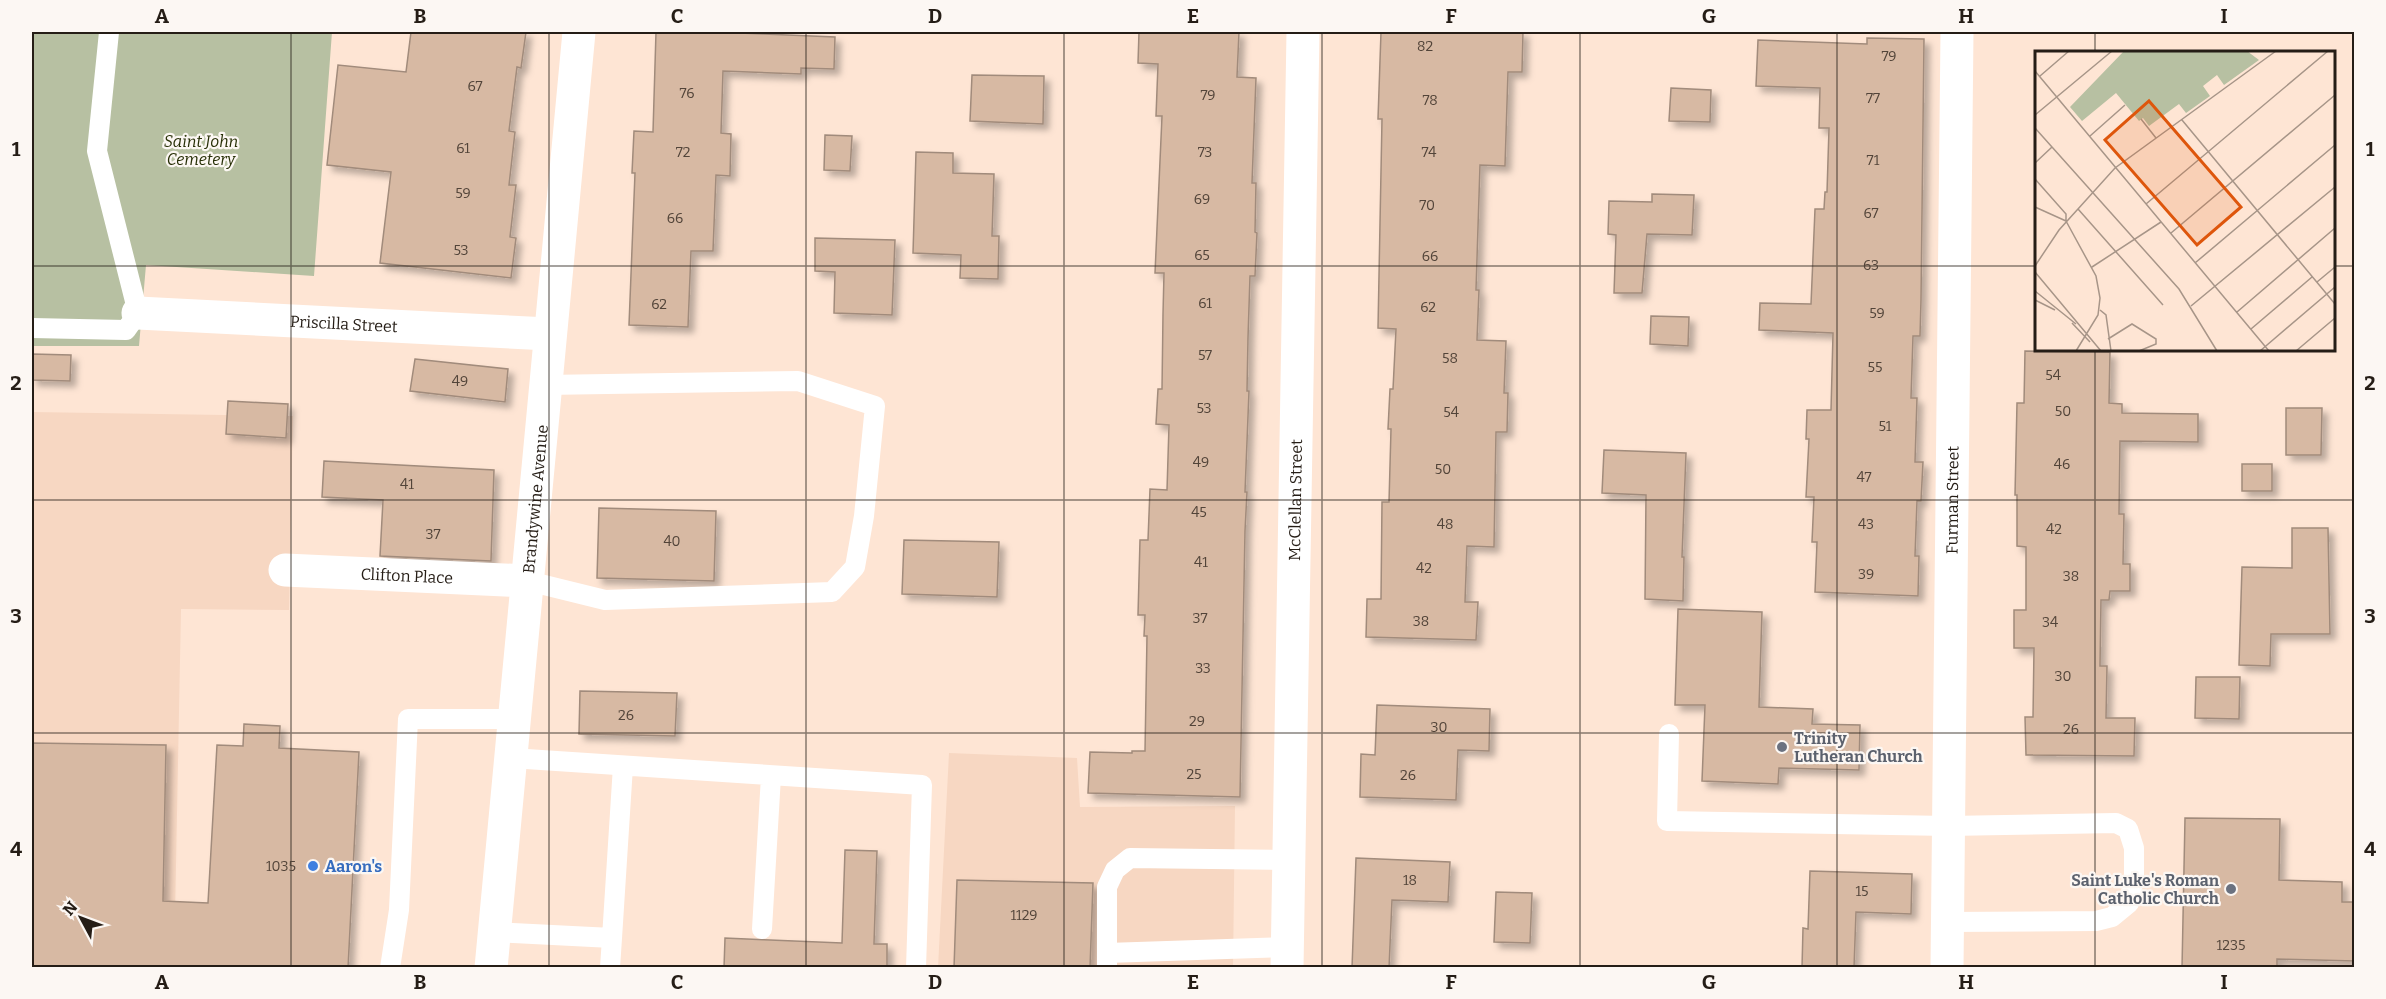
<svg xmlns="http://www.w3.org/2000/svg" width="2386" height="999" font-family="Bitter,serif">
	<defs>
		<filter id="shadow"><feDropShadow dx="5.5" dy="5.5" stdDeviation="3" flood-color="#0004"/></filter>
	</defs>
	<rect width="100%" height="100%" fill="#fee5d4"/>
	<path fill="#f7d7c2" d="M32,412l261,4 -4,194 -108,-1 -7,358 -142,1z
		M949,753l128,5 3,49 155,-1 -2,161 -295,1z"/>
	<path fill="#b7c0a2" d="M32,32h300l-18,244 -168,-11 -7,81h-107z"/>
	<path fill="#d7b9a3" stroke="#a18b7b" stroke-width="1.5" filter="url(#shadow)" d="M411,32h115l-5,36 -4,-1 -8,64 6,1 -6,53h7l-6,52 6,1 -5,40 -131,-15 11,-91 -64,-7 11,-100 68,7z
		M656,32h60l119,5 -1,32 -33,-1v6l-78,-3 -2,62 10,1 -1,42 -14,-1 -3,76h-22l-3,76 -59,-2 6,-152h-3l2,-42 19,1z
		M1139,32h100l-2,45 19,1 -4,105h4l-1,49 2,1 -2,43h-5l-2,62 -1,53h2l-4,101h2l-2,39 -5,266 -152,-4 2,-41 42,1v-2h13l2,-115h-3l1,-21h-7l2,-75h8l2,-51 17,1 2,-65 -13,-1 2,-35h4l1,-75 1,-41h-9l7,-157h-6l2,-52 -20,-1z
		M1381,32h142l-1,40h-14l-3,94 -25,-1 -4,125h3l-2,50 29,1 -2,52h4l-1,39h-11l-2,115 -27,-1 -2,56h13l-2,38 -110,-3 1,-38h14l1,-97h7l2,-73h-3l2,-40h3l3,-60 -18,-1 4,-209h-4z
		M1867,38l57,1 -3,261 -1,36h-7l-2,62h6l-2,64h8l-2,39h-4l-2,55h4l-1,40 -103,-4 2,-50h-5l2,-45h-8l3,-58h-3l1,-29h24l2,-77 -74,-3 1,-27 51,1 4,-95h9l1,-17h2l2,-64h-10l1,-40 -64,-2 2,-46 109,4z
		M972,75l72,1 -1,48 -73,-3z
		M1671,88l40,2 -1,32 -41,-1z
		M825,135l27,1 -2,35 -26,-1z
		M916,152l37,1v20l41,1 -2,62h7l-1,43 -38,-1 1,-23 -48,-2z
		M1652,194l42,1 -2,40 -45,-1 -5,59h-28l2,-58 -8,-1 1,-33 43,1z
		M815,238l80,2 -3,75 -58,-2 1,-41 -20,-1z
		M1651,316l38,1 -1,29 -38,-2z
		M2025,351l85,1 -1,51 13,1v9l76,1v28l-78,-1 -1,73h5l-1,50h7v27h-20l-1,9h-8l-1,66h7l-1,52h29l-1,38 -108,-1 -1,-38h8l1,-69h-20v-38h12v-63l-9,-1v-51h-2l2,-92h7z
		M32,354l39,1 -1,26 -38,-1z
		M415,359l93,10 -3,33 -95,-11z
		M228,401l60,3 -2,34 -60,-4z
		M2286,408h36l-1,47h-35z
		M1604,450l82,3 -4,104h2l-1,44 -38,-2 1,-104 -44,-2z
		M324,461l170,9 -3,91 -111,-5 3,-56 -61,-3z
		M2242,464h30v27h-30z
		M599,508l117,3 -2,70 -117,-3z
		M2292,528h36l2,106h-59l-1,32 -31,-1 3,-98 50,1z
		M904,540l95,2 -2,55 -95,-3z
		M1678,609l84,3 -3,95 54,2 -1,15 48,1 -1,45 -80,-2 -1,16 -76,-3 3,-76h-30z
		M2196,677h44l-1,42 -44,-1z
		M580,691l97,2 -2,43 -96,-2z
		M1377,705l113,4 -1,42 -31,-1 -2,50 -96,-3 1,-43 14,1z
		M244,724l36,2 -1,22 80,4 -11,216h-316v-225l134,2 -3,156 45,2 9,-158 26,1z
		M2185,818l95,1 -1,61 63,2v20h13v59l-78,-2v9h-95z
		M845,850l32,1 -3,93h13v24h-163l1,-30 117,5z
		M1356,858l94,4 -2,40 -56,-2 -3,68h-37z
		M1810,871l102,3 -1,40 -55,-2 -2,56h-52l1,-40 5,1z
		M957,880l136,3 -3,85h-136z
		M1496,892l36,1 -2,50 -36,-1z"/>
	<g fill="none" stroke-linecap="round" stroke-linejoin="round">
		<path stroke="#fff" stroke-width="20" d="M32,328l94,2 12,-17 -41,-162 12,-119
			M528,581l77,19 227,-8 23,-25 9,-51 11,-110 -77,-25 -253,4
			M1669,734l-2,87 281,5 168,-3 12,6 6,19v29l-5,26 -17,14 -16,4 -149,1
			M511,758l411,27 -6,183
			M762,929l9,-153
			M494,932l118,6 -2,30
			M612,938l11,-172
			M1107,953l180,-6
			M390,968l9,-58 9,-191h107
			M1107,968v-81l8,-17 15,-12 159,2"/>
		<g stroke="#fff" stroke-width="33">
			<path id="s1" d="M138,313l411,21"/>
			<path id="s2" d="M285,570l243,11"/>
			<path id="s3" d="M1947,968l10,-936"/>
		</g>
		<path stroke="#fff" stroke-width="33" id="s4" d="M1287,968l16,-936"/>
		<path stroke="#fff" stroke-width="33" id="s5" d="M491,968l88,-936"/>
	</g>
	<path fill="none" stroke="#251d16" stroke-width="1.5" stroke-opacity="0.55" d="M291,32v936M549,32v936M806,32v936M1064,32v936M1322,32v936M1580,32v936M1837,32v936M2095,32v20M32,266h2004M2334,266h20M2095,350v618M32,500h2322M32,733h2322"/>
	<g fill="#6b7280" stroke="#fcf7f3" stroke-width="2">
		<circle cx="1782" cy="747" r="6"/>
		<circle cx="2231" cy="889" r="6"/>
	</g>
	<circle fill="#3f7fe0" stroke="#fcf7f3" stroke-width="2" cx="313" cy="866" r="6"/>
	<g text-anchor="middle" dominant-baseline="central" stroke-width="4.5" stroke-linejoin="round" paint-order="stroke">
		<g font-size="14" fill="#524439">
			<text x="1425" y="46">82</text>
			<text x="1889" y="56">79</text>
			<text x="475" y="86">67</text>
			<text x="687" y="93">76</text>
			<text x="1208" y="95">79</text>
			<text x="1873" y="98">77</text>
			<text x="1430" y="100">78</text>
			<text x="463" y="148">61</text>
			<text x="683" y="152">72</text>
			<text x="1205" y="152">73</text>
			<text x="1429" y="152">74</text>
			<text x="1873" y="160">71</text>
			<text x="463" y="193">59</text>
			<text x="1202" y="199">69</text>
			<text x="1427" y="205">70</text>
			<text x="1871" y="213">67</text>
			<text x="675" y="218">66</text>
			<text x="461" y="250">53</text>
			<text x="1202" y="255">65</text>
			<text x="1430" y="256">66</text>
			<text x="1871" y="265">63</text>
			<text x="1205" y="303">61</text>
			<text x="659" y="304">62</text>
			<text x="1428" y="307">62</text>
			<text x="1877" y="313">59</text>
			<text x="1205" y="355">57</text>
			<text x="1450" y="358">58</text>
			<text x="1875" y="367">55</text>
			<text x="2053" y="375">54</text>
			<text x="460" y="381">49</text>
			<text x="1204" y="408">53</text>
			<text x="2063" y="411">50</text>
			<text x="1451" y="412">54</text>
			<text x="1885" y="426">51</text>
			<text x="1201" y="462">49</text>
			<text x="2062" y="464">46</text>
			<text x="1443" y="469">50</text>
			<text x="1864" y="477">47</text>
			<text x="407" y="484">41</text>
			<text x="1199" y="512">45</text>
			<text x="1445" y="524">48</text>
			<text x="1866" y="524">43</text>
			<text x="2054" y="529">42</text>
			<text x="433" y="534">37</text>
			<text x="672" y="541">40</text>
			<text x="1201" y="562">41</text>
			<text x="1424" y="568">42</text>
			<text x="1866" y="574">39</text>
			<text x="2071" y="576">38</text>
			<text x="1200" y="618">37</text>
			<text x="1421" y="621">38</text>
			<text x="2050" y="622">34</text>
			<text x="1203" y="668">33</text>
			<text x="2063" y="676">30</text>
			<text x="626" y="715">26</text>
			<text x="1197" y="721">29</text>
			<text x="1439" y="727">30</text>
			<text x="2071" y="729">26</text>
			<text x="1194" y="774">25</text>
			<text x="1408" y="775">26</text>
			<text x="281" y="866">1035</text>
			<text x="1410" y="880">18</text>
			<text x="1862" y="891">15</text>
			<text x="1024" y="915">1129</text>
			<text x="2231" y="945">1235</text>
		</g>
		<g font-size="16" font-style="italic" fill="#272f06" stroke="#fcf7f3">
			<text x="201" y="141">Saint John<tspan x="201" dy="18">Cemetery</tspan></text>
		</g>
		<g font-size="16" fill="#251d16" stroke="#fcf7f3">
			<text stroke="none"><textPath href="#s1" startOffset="206">Priscilla Street</textPath></text>
			<text stroke="none"><textPath href="#s4" startOffset="468">McClellan Street</textPath></text>
			<text stroke="none"><textPath href="#s3" startOffset="468">Furman Street</textPath></text>
			<text stroke="none"><textPath href="#s5" startOffset="471">Brandywine Avenue</textPath></text>
			<text stroke="none"><textPath href="#s2" startOffset="122">Clifton Place</textPath></text>
		</g>
		<g font-size="16" font-weight="bold" fill="#5b616d" stroke="#fcf7f3" text-anchor="start">
			<text x="1794" y="738">Trinity<tspan x="1794" dy="18">Lutheran Church</tspan></text>
			<text x="2219" y="880" text-anchor="end">Saint Luke's Roman<tspan x="2219" dy="18">Catholic Church</tspan></text>
		</g>
		<g font-size="16" font-weight="bold" fill="#366cbe" stroke="#fcf7f3" text-anchor="start">
			<text x="325" y="866">Aaron's</text>
		</g>
	</g>
	<g transform="translate(2035 51)">
		<rect width="300" height="300" fill="#fee5d4"/>
		<path d="M89,0h123l12,9 -35,25 -7,-10 -14,11 7,10 -24,17 -7,-9 -30,22 -6,-8 -4,3 -23,-28 -34,28 -12,-14z" fill="#b7c0a2"/>
		<path fill="none" stroke="#a79588" stroke-width="1.5" d="M0,20l234,280M5,25l29,-25M0,64l77,-64M106,68l15,19M147,69l153,184M0,77l144,161 38,62M55,85l35,-31M0,112l17,-16M0,128l31,35v7M111,153l182,-153M0,156l31,14M43,158l85,96M31,170l30,55 4,22 -2,17 -22,36M136,182l164,-138M160,212l140,-118M0,215l24,-36 56,-62 161,-117M57,216l69,-45M0,221l66,79M282,231l18,-15M0,240l41,33M0,249l20,10M156,255l144,-119M65,259l6,5 5,36M202,261l98,-84M37,272l18,19M216,278l61,-52M73,288l24,-15 24,15v5l-17,7M225,300l75,-64M261,300l39,-33"/>
		<path fill="#de560c" fill-opacity="0.15" stroke="#de560c" stroke-width="3" d="M114,50l92,106 -44,38 -92,-105z"/>
		<rect width="300" height="300" fill="none" stroke="#251d16" stroke-width="3"/>
	</g>
	<rect width="2386" height="999" fill="none" stroke="#fcf7f3" stroke-width="66"/>
	<g transform="translate(81 918) rotate(311)" stroke="#fcf7f3" stroke-width="4.5" paint-order="stroke">
	<path d="M0-4.5L10 22L0 15L-10 22Z" fill="#251d16"/>
	<text y="-9" font-size="16" font-weight="bold" text-anchor="middle" fill="#251d16">N</text>
	</g>
	<rect x="33" y="33" width="2320" height="933" fill="none" stroke="#251d16" stroke-width="2"/>
	<g font-size="20" text-anchor="middle" font-weight="bold" fill="#251d16">
		<text x="162" y="23">A</text>
		<text x="420" y="23">B</text>
		<text x="677" y="23">C</text>
		<text x="935" y="23">D</text>
		<text x="1193" y="23">E</text>
		<text x="1451" y="23">F</text>
		<text x="1709" y="23">G</text>
		<text x="1966" y="23">H</text>
		<text x="2224" y="23">I</text>
		<text x="16" y="156">1</text>
		<text x="2370" y="156">1</text>
		<text x="16" y="390">2</text>
		<text x="2370" y="390">2</text>
		<text x="16" y="623">3</text>
		<text x="2370" y="623">3</text>
		<text x="16" y="856">4</text>
		<text x="2370" y="856">4</text>
		<text x="162" y="989">A</text>
		<text x="420" y="989">B</text>
		<text x="677" y="989">C</text>
		<text x="935" y="989">D</text>
		<text x="1193" y="989">E</text>
		<text x="1451" y="989">F</text>
		<text x="1709" y="989">G</text>
		<text x="1966" y="989">H</text>
		<text x="2224" y="989">I</text>
	</g>
</svg>
